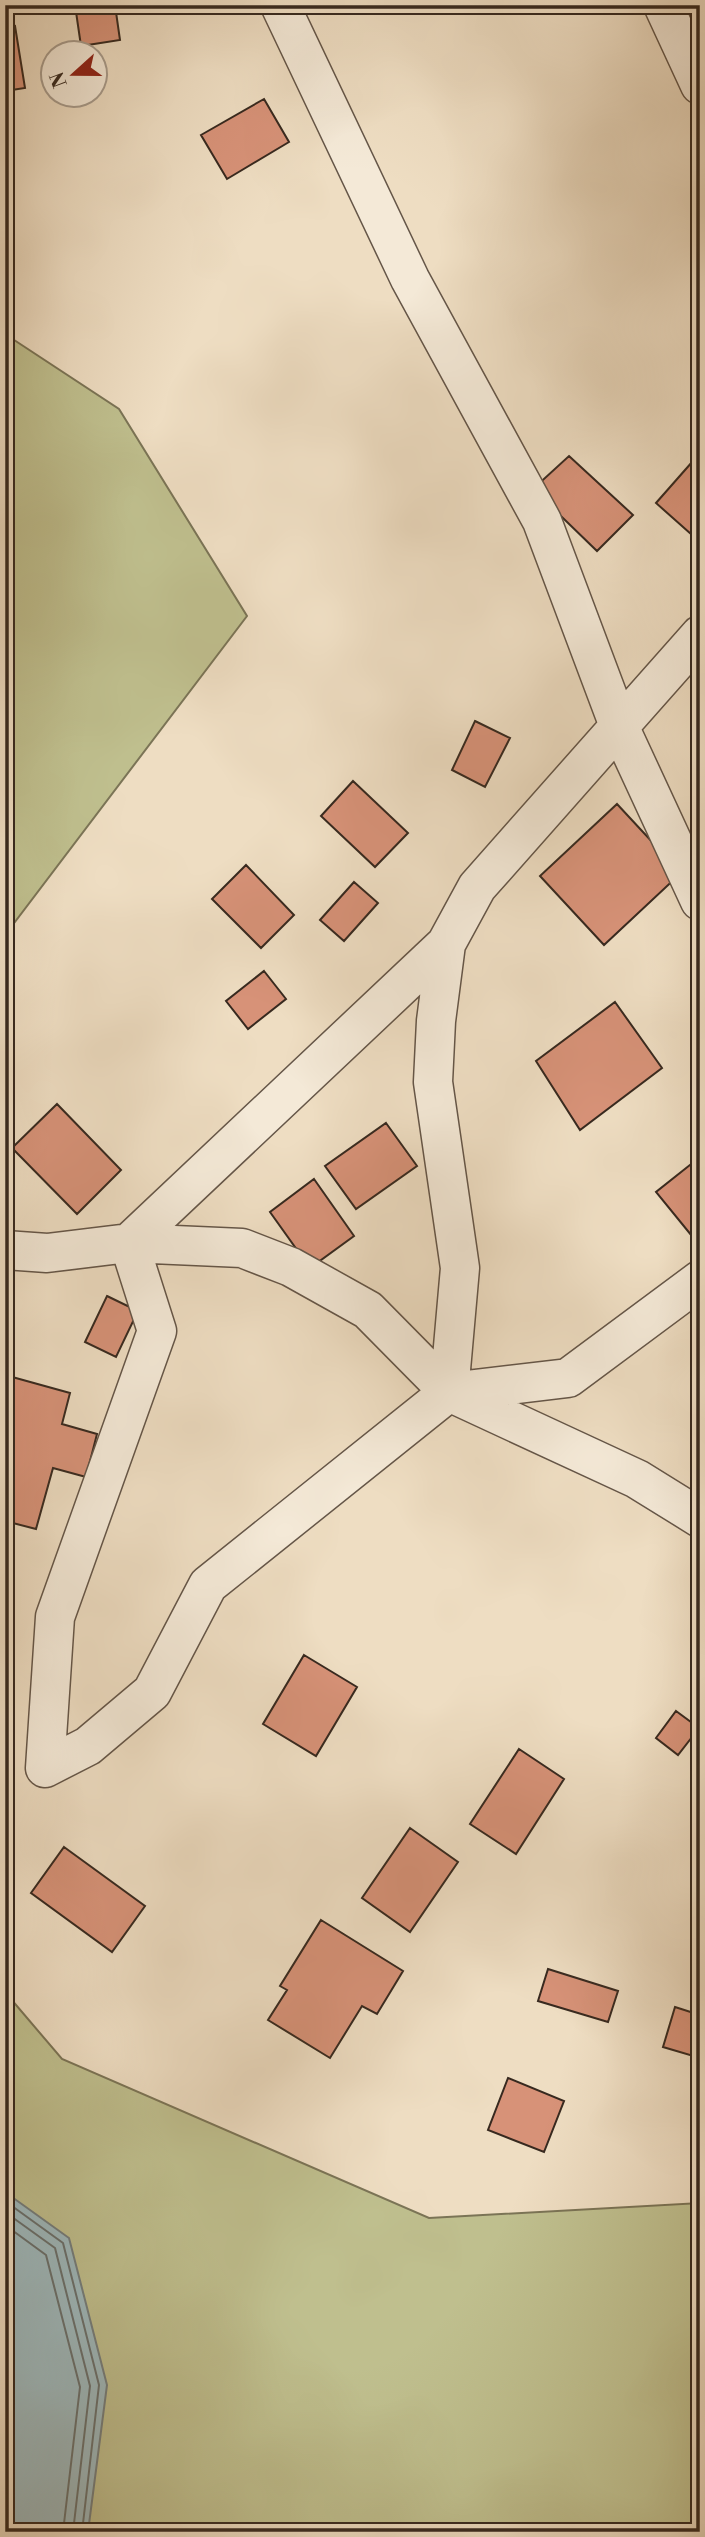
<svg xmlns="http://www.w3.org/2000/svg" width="705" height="2537" font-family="'Libre Bodoni',serif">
	<rect width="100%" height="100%" fill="#eeddc2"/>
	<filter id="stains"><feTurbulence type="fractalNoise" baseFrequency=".00286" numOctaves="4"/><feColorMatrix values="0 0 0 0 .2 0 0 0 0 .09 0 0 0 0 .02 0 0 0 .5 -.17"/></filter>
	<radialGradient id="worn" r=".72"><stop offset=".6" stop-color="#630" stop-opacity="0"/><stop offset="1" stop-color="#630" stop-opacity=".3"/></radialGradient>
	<path fill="#bfbf8e" stroke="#7b7456" stroke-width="2" d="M5,334l114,75 128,207 -242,319z
		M5,1992l57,67 367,159 271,-15v329h-695z"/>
	<path fill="#9eb9bd" stroke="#757f7e" stroke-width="2" d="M5,2192l64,46 38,147 -19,147h-83z"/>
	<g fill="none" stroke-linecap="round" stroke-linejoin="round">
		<path stroke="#6a716e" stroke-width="2" d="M5,2201l58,42 36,142 -17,147
			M5,2212l50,36 35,138 -17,146
			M5,2225l41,30 34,132 -17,145"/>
	</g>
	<path fill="#d79278" stroke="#37291f" stroke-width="2" d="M75,5h40l5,35 -39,6z
		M153,5h49v2l-47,6z
		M303,5h30l-27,8z
		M15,26l10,62 -20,3v-63z
		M264,99l25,43 -62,37 -26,-44z
		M700,453v89l-44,-39z
		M569,456l64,59 -36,36 -64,-62z
		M475,721l35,17 -25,49 -33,-17z
		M353,781l55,52 -33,34 -54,-51z
		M617,804l64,69 -77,72 -64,-69z
		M246,865l48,50 -33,33 -49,-49z
		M354,882l24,21 -34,38 -24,-21z
		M264,971l22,28 -38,30 -22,-28z
		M615,1002l47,66 -82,62 -44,-69z
		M57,1104l64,66 -44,44 -65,-66z
		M386,1123l31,43 -61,43 -31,-43z
		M700,1157v81l-4,3 -40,-49z
		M314,1179l40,57 -44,32 -40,-56z
		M107,1296l31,15 -22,46 -31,-15z
		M5,1375l65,18 -8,31 35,10 -11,43 -33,-9 -17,61 -31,-8z
		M304,1655l53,32 -41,69 -53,-32z
		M676,1711l23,17 -21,27 -22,-17z
		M519,1749l45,30 -48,75 -46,-30z
		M410,1828l48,34 -48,70 -48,-34z
		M64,1847l81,59 -33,46 -81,-59z
		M321,1920l82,51 -26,43 -15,-8 -32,52 -62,-38 19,-30 -7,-4z
		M548,1969l70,22 -10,31 -70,-21z
		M675,2007l25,8v43l-37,-11z
		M508,2078l56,23 -20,51 -56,-22z"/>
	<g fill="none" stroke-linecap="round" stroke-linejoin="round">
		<g stroke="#655648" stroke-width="41">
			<path id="minor" d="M280,5l130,274 132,242 77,205 81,175
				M663,5l37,80
				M5,1250l42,3 82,-10 113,5 49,19 77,43 81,82 188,87 63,39
				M449,1392l11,-124 -27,-186 3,-61 10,-77 31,-57 223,-252
				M45,1768l10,-151 102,-286 -28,-88 317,-299
				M45,1768l43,-22 64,-54 56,-107 241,-193 119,-14 132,-98"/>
		</g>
		<use href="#minor" stroke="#f4e9d7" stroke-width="38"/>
	</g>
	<rect width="705" height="2537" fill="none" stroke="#eeddc2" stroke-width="28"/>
	<rect x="7" y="7" width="691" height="2523" fill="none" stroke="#37291f" stroke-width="3.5"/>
	<rect x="14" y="14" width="677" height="2509" fill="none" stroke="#37291f" stroke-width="2"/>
	<g transform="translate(74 74) rotate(249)"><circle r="33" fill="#f4e9d7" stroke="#a89c8d" stroke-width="2"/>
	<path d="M0-5L12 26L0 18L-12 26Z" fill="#8f2418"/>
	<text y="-10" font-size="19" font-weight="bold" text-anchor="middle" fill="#37291f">N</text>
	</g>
	<rect width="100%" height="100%" filter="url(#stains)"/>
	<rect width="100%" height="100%" fill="url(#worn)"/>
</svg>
